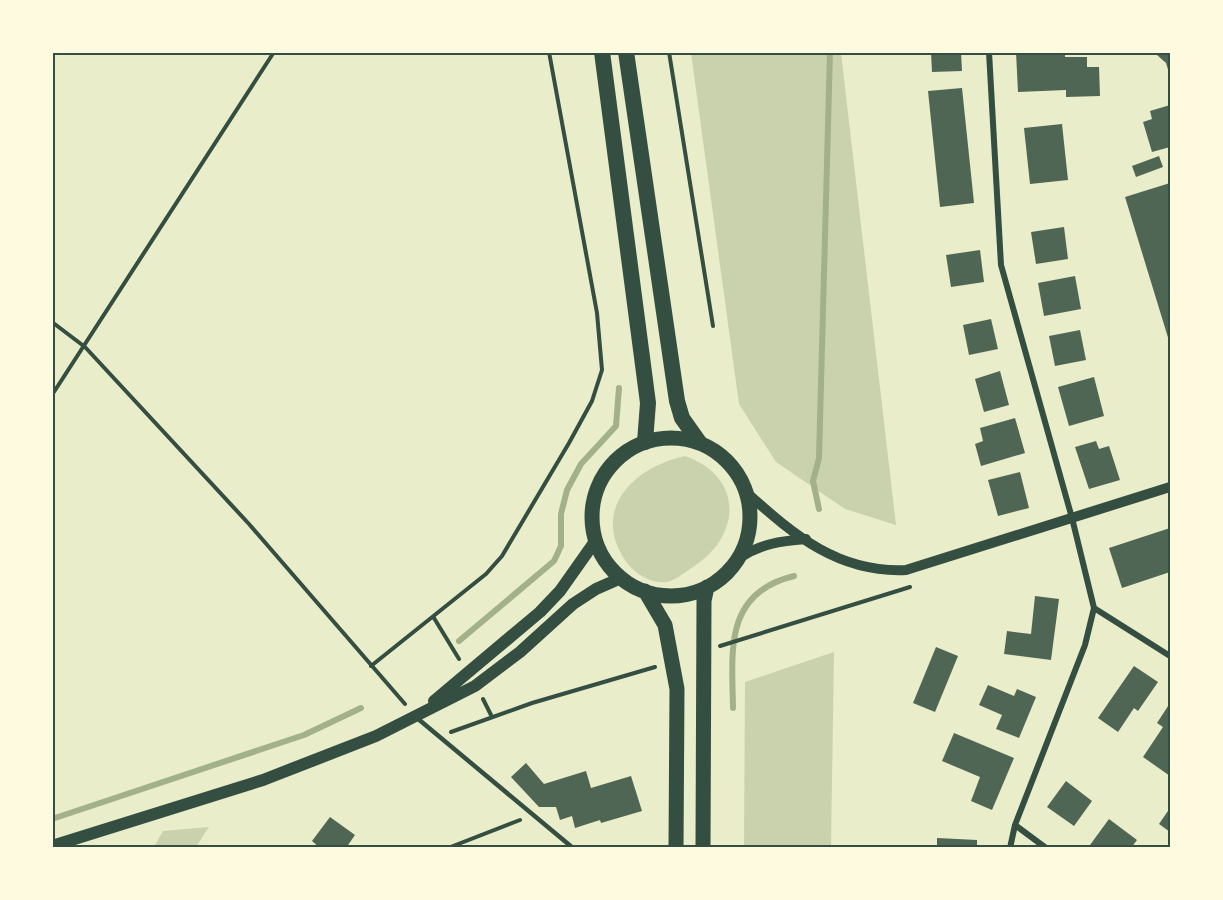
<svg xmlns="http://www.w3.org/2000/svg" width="1223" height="900" font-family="'Fira Sans Condensed',sans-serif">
	<rect width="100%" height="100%" fill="#e9edc9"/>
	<path fill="#cad2ad" d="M691,53h150l55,472 -51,-16 -69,-47 -37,-58z
		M685,456c60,21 57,82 5,113 -6,4 -16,12 -23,13 -17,2 -33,-9 -42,-22 -34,-51 9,-93 60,-104z
		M834,652l-3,195h-87l1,-165z
		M209,827l-13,20h-42l9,-16z"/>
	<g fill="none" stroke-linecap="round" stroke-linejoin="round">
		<path stroke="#a3b18a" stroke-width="6" d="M819,509l-6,-28 6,-23 11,-406
			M459,641l95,-80 7,-15v-32l6,-24 14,-26 35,-38 3,-38
			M733,708c-1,-58 -9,-115 61,-132
			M52,819l252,-84 57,-27"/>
	</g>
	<path fill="#4f6655" d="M931,52h30l1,19 -30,1z
		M1016,52h49v5h22v10h12l1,29 -34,1v-7l-48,2z
		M1158,52h12v24l-4,-13 -9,-8z
		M962,88l12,115 -34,4 -12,-116z
		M1170,105v42l-18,5 -9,-30 9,-3 -2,-8z
		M1062,124l6,56 -38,4 -6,-56z
		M1159,156l4,11 -27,10 -4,-11z
		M1170,183v161l-45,-147z
		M1064,227l4,32 -32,5 -5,-32z
		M980,250l4,32 -33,5 -5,-32z
		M1075,276l6,33 -37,7 -6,-33z
		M991,319l7,30 -29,6 -6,-30z
		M1080,330l6,30 -31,6 -6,-30z
		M1000,371l9,34 -25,7 -9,-33z
		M1094,377l10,39 -35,10 -11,-39z
		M1015,418l10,35 -44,13 -6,-22 8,-3 -3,-13z
		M1096,441l3,8 10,-3 11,34 -31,9 -14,-42z
		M1020,472l9,36 -31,8 -10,-36z
		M1170,528v44l-48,16 -13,-40z
		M1035,596l24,3 -8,61 -47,-6 3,-23 24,3z
		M936,647l22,9 -23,56 -22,-9z
		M1134,666l24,16 -20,29 -4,-3 -16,24 -20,-14z
		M988,685l26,11 3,-7 19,8 -17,41 -23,-9 6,-14 -23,-10z
		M1170,703v73l-27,-19 20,-30 -6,-4z
		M954,733l60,25 -22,52 -21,-9 9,-24 -38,-16z
		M526,763l18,21 42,-13 5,17 40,-12 11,35 -41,12 -1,-3 -25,8 -3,-12 -12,4 -4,-13h-17l-28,-30z
		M1066,781l26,20 -18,25 -27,-19z
		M1170,808v24l-11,-8z
		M330,817l25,18 -9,13h-26l-8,-7z
		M1109,819l28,21 -6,8h-38l-3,-3z
		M937,838l40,2v8h-40z"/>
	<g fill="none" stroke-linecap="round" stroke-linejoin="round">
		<path stroke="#344e41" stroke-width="4" d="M669,52l44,274
			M52,322l33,25 164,177 156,180
			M52,395l222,-343
			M434,618l25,41
			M720,646l190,-59
			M371,666l115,-92 16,-18 67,-113 23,-42 10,-31 -5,-57 -48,-261
			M483,699l9,18
			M451,732l81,-29 123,-36
			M448,848l72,-28"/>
		<path stroke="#344e41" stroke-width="4.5" d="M417,718l156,130"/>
		<path stroke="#344e41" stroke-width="6" d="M989,52l12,213 71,253 22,90 -9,37 -70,180 -5,23
			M1094,608l76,48
			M1015,825l31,23"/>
		<path stroke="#344e41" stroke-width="10" d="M747,493c48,43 92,80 159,77l264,-83
			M739,558c22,-14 41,-17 67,-19"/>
		<path stroke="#344e41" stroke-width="12" d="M434,701l106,-89 20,-21 36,-51
			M52,846l211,-66 113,-44 99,-50 45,-34 53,-48 23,-15 25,-11"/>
		<path stroke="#344e41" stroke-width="15" d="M592 517a79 79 0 1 1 158 0a79 79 0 1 1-158 0Z
			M645,591l20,34 12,64 -1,159
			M703,848l1,-247 3,-14"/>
		<path stroke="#344e41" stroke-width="16" d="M602,52l46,351 -3,39
			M626,52l51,349 5,17 17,24"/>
	</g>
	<rect width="1223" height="900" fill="none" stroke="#fefae0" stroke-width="108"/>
	<rect x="54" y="54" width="1115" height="792" fill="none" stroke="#344e41" stroke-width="2"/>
</svg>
